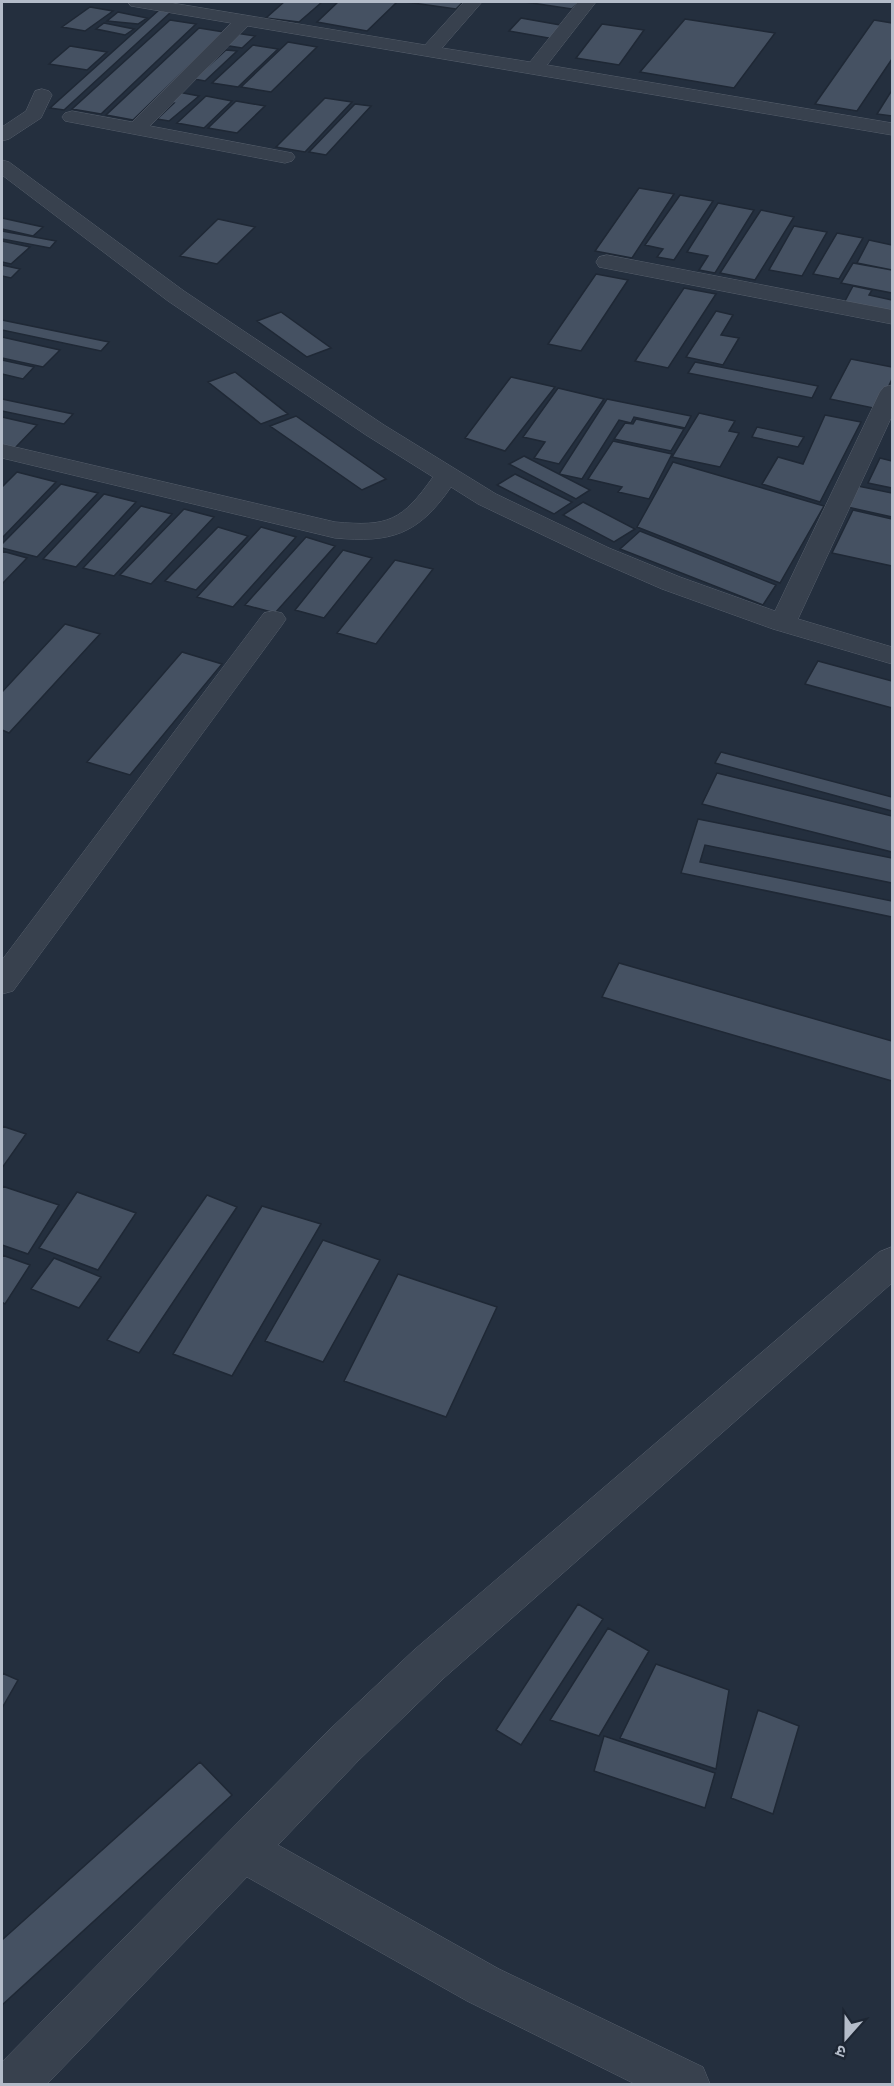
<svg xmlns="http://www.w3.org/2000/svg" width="894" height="2086" font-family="'DejaVu Sans','Noto Sans Devanagari',sans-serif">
	<rect width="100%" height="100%" fill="#242f3e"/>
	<path fill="#455162" stroke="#1f2835" stroke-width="1.5" d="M284,2h38l-23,20 -33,-4z
		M338,2h59l-30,29 -50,-9z
		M406,2h57l-7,7z
		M525,2h54l-7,7z
		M90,7l23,4 -28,20 -23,-4z
		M159,10l12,2 -107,98 -14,-2z
		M118,12l29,6 -9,6 -31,-3z
		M521,18l45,8 -12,13 -45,-8z
		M685,19l90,14 -41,55 -94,-16z
		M170,20l26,4 -95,90 -29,-5z
		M874,20l18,3v36l-35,52 -42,-7z
		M104,23l30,6 -9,6 -29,-6z
		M602,24l42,6 -25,35 -43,-7z
		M199,28l25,4 -91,88 -27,-5z
		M236,33l19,3 -13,12 -19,-3z
		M288,42l29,5 -46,45 -30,-5z
		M253,45l25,4 -40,38 -26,-4z
		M70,46l37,6 -20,18 -38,-6z
		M226,50l11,1 -32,30 -11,-2z
		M892,90v26l-15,-2z
		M178,92l21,4 -30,25 -12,-2 17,-16 -7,-1z
		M206,96l26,5 -28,27 -27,-5z
		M325,98l27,4 -47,50 -29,-5z
		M236,101l29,5 -28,27 -29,-5z
		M355,104l16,2 -45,49 -17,-3z
		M639,188l35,6 -42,64 -37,-7z
		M680,195l33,6 -39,59 -17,-3 6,-8 -18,-4z
		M718,203l36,7 -39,63 -16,-3 9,-14 -21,-4z
		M761,210l33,7 -39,63 -35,-7z
		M2,218l41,9 -10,9 -31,-7z
		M218,219l37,8 -38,37 -37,-8z
		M794,226l33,6 -25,44 -33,-6z
		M2,231l54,10 -6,7 -48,-9z
		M837,233l26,5 -24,41 -26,-5z
		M869,240l23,5v25l-35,-7z
		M2,241l28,6 -19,17 -9,-2z
		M853,263l39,7v23l-51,-10z
		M2,265l18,4 -9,9 -9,-2z
		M596,274l32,6 -47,71 -33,-7z
		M853,286l19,4 -3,5 23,5v13l-48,-10z
		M684,288l32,6 -48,74 -33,-7z
		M716,311l17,4 -12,20 18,3 -16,27 -37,-8z
		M281,312l50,36 -24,9 -50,-36z
		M2,320l107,22 -8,9 -99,-21z
		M2,337l58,13 -17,17 -41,-9z
		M851,359l41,8v12l-14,30 -48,-10z
		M2,360l32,7 -11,12 -21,-5z
		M695,362l123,24 -6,12 -124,-25z
		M235,372l53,42 -27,10 -53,-42z
		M511,377l44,10 -50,64 -40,-13z
		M558,388l46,11 -45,65 -25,-6 11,-16 -22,-5z
		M2,399l71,15 -9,10 -62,-13z
		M607,399l84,17 -6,12 -51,-11 -3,6 -12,-3 -37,59 -23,-5z
		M699,413l36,8 -6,10 10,2 -19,34 -48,-10z
		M825,415l36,7 -41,80 -58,-18 16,-27 25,7z
		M296,416l90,63 -24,11 -92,-64z
		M2,417l35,8 -22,23 -13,-3z
		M636,419l48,10 -13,22 -57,-12 11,-16 8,1z
		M757,427l47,10 -6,10 -46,-10z
		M613,441l59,13 -23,45 -31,-7 4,-5 -34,-8z
		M524,456l66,34 -14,9 -67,-35z
		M880,458l12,3v27l-24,-5z
		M673,462l151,44 -44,77 -143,-56z
		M17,472l39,10 -54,56v-51z
		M515,474l57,28 -18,12 -57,-29z
		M61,484l37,9 -61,64 -35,-9v-4z
		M853,485l39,8v24l-49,-11z
		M104,494l32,8 -60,65 -33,-8z
		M583,502l52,27 -21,13 -51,-27z
		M141,506l31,8 -58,62 -31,-8z
		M184,509l30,8 -63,67 -31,-9z
		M853,510l39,9v47l-60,-13z
		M218,527l30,9 -52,54 -31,-9z
		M261,527l35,10 -63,70 -36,-10z
		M640,531l136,54 -13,20 -143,-56z
		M306,537l29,9 -60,67 -30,-8z
		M343,550l29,8 -48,60 -29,-8z
		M2,551l25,7 -25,26z
		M395,560l38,9 -57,75 -39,-11z
		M65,624l35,10 -91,99 -7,-3v-38z
		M182,652l40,12 -92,111 -43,-13z
		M818,661l74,20v27l-87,-24z
		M721,752l171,45v14l-177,-48z
		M717,773l175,43v36l-190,-48z
		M698,819l194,39v25l-187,-38 -5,17 192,39v16l-211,-44z
		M619,963l273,78v40l-290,-84z
		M2,1126l24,8 -24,34z
		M2,1186l57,19 -31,49 -26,-9z
		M77,1192l59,21 -38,57 -59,-22z
		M207,1195l30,12 -98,146 -32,-13z
		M262,1206l59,18 -89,152 -59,-22z
		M323,1240l57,20 -57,102 -58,-21z
		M2,1255l28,10 -25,39 -3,-2z
		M54,1258l47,19 -22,31 -48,-19z
		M398,1274l99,33 -51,110 -102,-36z
		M578,1604l25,15 -82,126 -25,-15z
		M608,1628l41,23 -50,85 -49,-16z
		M656,1664l73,26 -13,79 -96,-31z
		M2,1673l16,7 -16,28z
		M758,1710l41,16 -26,88 -42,-16z
		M604,1736l111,37 -10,35 -111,-37z
		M200,1762l32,33 -230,210v-65z"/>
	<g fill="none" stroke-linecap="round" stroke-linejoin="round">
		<g stroke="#565f6c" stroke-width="1">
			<path id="minor" d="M128,2h38l259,43 39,-43h18l-40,46 88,14 48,-60h18l-49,63 345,58v12l-644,-109 -98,100 142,27 3,4 -3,4 -7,2 -220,-42 -3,-4 3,-4 7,-2 60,11 99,-99 -94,-16 -6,-1z
				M42,89l7,2 3,4 -11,23 -32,21 -7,2v-14l24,-16 9,-20z
				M2,160l7,2 175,129 200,134 112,69 113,54 71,29 95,34 105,-219 4,-5 8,-2v31l-94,203 94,28v17l-119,-35 -111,-40 -71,-31 -113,-54 -27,-17c-33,48 -60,56 -116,51l-333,-80v-14l333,78c53,5 67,-1 98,-45l-67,-42 -198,-134 -166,-126z
				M607,255l285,55v14l-293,-57 -3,-5 3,-5z
				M273,611l9,2 4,6 -4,6 -269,366 -11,3v-34l262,-347z
				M892,1247v36l-448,395 -86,83 -80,84 221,124 204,98 7,17h-75l-168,-83 -220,-124 -200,207h-45v-22l326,-331 86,-81 465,-398z"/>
		</g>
		<use href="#minor" fill="#38414e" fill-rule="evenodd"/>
	</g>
	<rect width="894" height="2086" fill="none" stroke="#b4bcc9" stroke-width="6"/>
	<g transform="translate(846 2038) rotate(201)" stroke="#1d2633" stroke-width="4.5" paint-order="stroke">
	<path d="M0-4.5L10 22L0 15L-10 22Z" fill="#b4bcc9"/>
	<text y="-9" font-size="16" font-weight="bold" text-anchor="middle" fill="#b4bcc9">उ</text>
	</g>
</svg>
